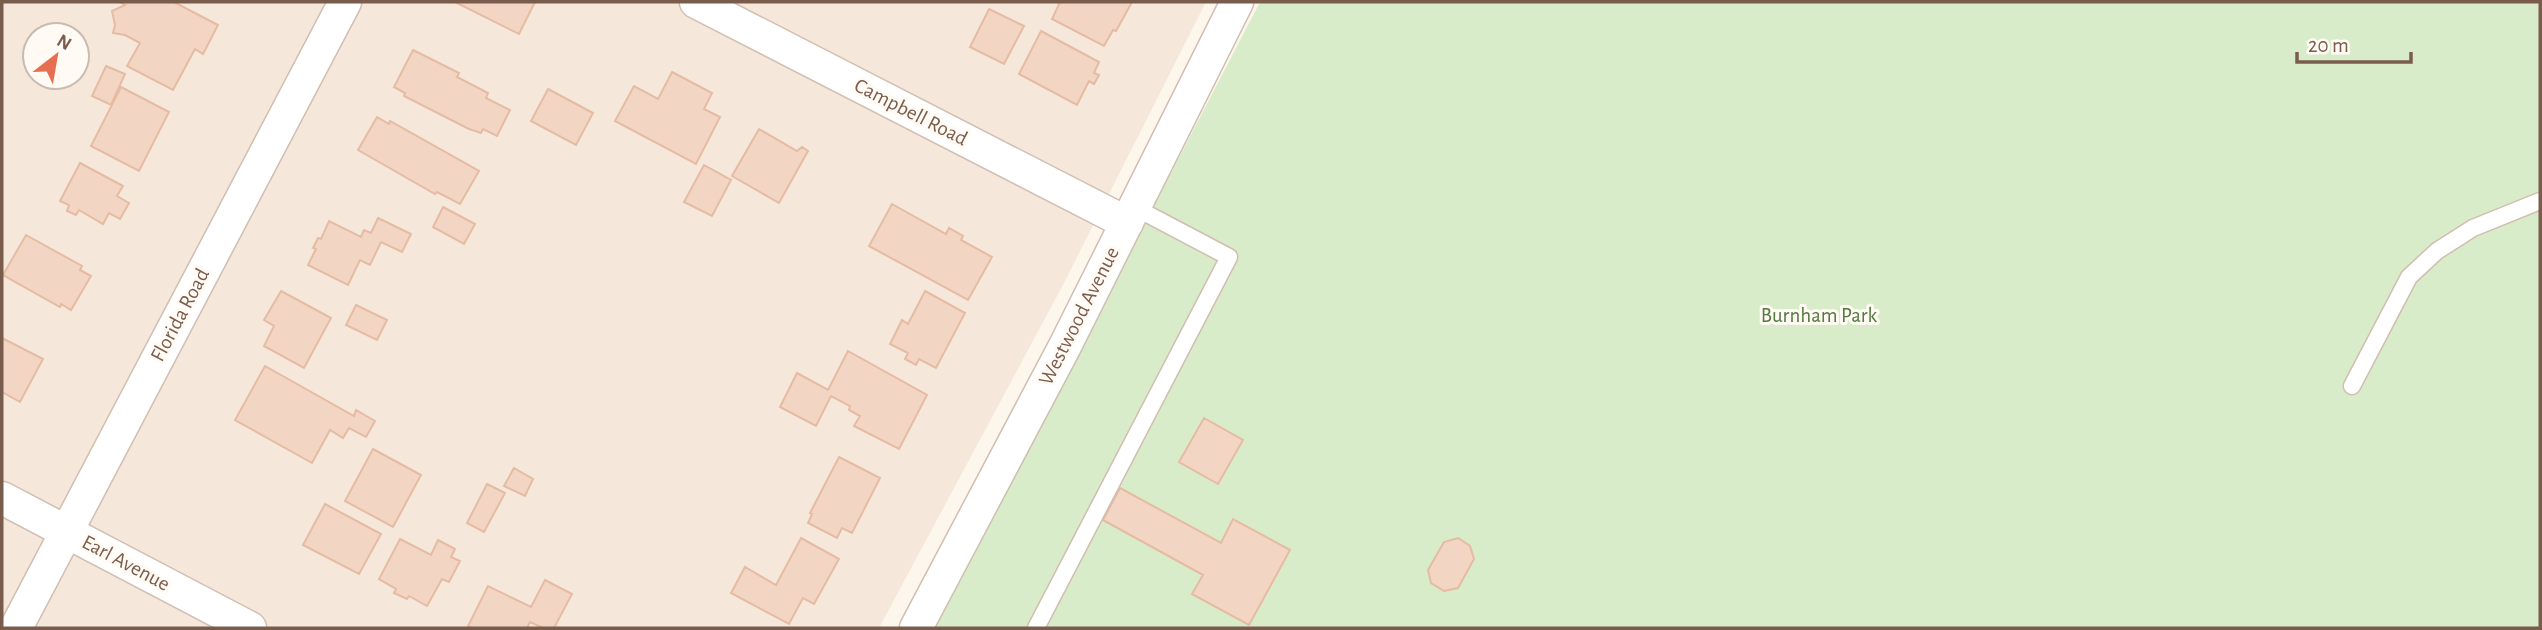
<svg xmlns="http://www.w3.org/2000/svg" width="2542" height="630" font-family="'Alegreya Sans',sans-serif">
	<rect width="100%" height="100%" fill="#fdf6ec"/>
	<path fill="#f5e8da" fill-rule="evenodd" d="M2,2h1204l-142,281 -185,345h-877zM35,35h42v42h-42z"/>
	<path fill="#d8ecc9" d="M1260,2h1280v626h-1606z"/>
	<path fill="#f3d5c3" stroke="#e6bba3" stroke-width="2" d="M120,2h54l44,23 -15,29 -8,-5 -22,41 -46,-24 13,-23 -15,-8 -12,-2 2,-8 -3,-14 13,-6z
		M455,2h80l-16,32z
		M1060,2h72l-16,29 -3,-1 -9,16 -52,-27z
		M989,9l35,17 -20,38 -34,-17z
		M1041,31l58,31 -5,11 5,2 -5,9 -5,-3 -12,24 -58,-31z
		M413,50l46,23 -2,4 31,16 -2,5 24,12 -13,26 -14,-7 -2,4 -12,-4 -65,-33 1,-3 -11,-6z
		M106,66l19,8 -14,31 -19,-9z
		M672,72l40,21 -8,16 16,8 -24,47 -81,-43 19,-35 24,13z
		M121,87l48,25 -30,59 -48,-25z
		M548,89l45,24 -17,32 -45,-24z
		M377,117l12,7 1,-3 89,50 -19,33 -23,-12 -2,2 -77,-44z
		M759,129l38,22 5,-4 6,4 -29,52 -47,-27z
		M80,163l43,23 -6,10 12,7 -9,16 -11,-6 -6,11 -24,-14 -3,5 -9,-4 2,-6 -9,-4z
		M704,165l27,15 -19,36 -28,-14z
		M892,204l54,30 3,-6 14,8 -2,4 31,17 -24,43 -99,-54z
		M443,207l32,17 -11,20 -31,-17z
		M378,218l33,16 -9,18 -21,-10 -11,23 -10,-5 -12,25 -40,-20 8,-16 -3,-1 5,-10 3,1 8,-18 32,16 3,-7 7,3z
		M26,235l56,31 -2,4 11,6 -20,34 -10,-6 -1,3 -57,-32z
		M281,291l50,27 -27,50 -40,-22 10,-20 -10,-6z
		M925,291l40,22 -29,55 -17,-9 -3,6 -11,-6 3,-6 -18,-9 12,-24 6,4z
		M356,305l31,15 -10,20 -31,-15z
		M2,338l41,21 -23,43 -18,-10z
		M848,351l79,44 -28,54 -45,-23 6,-10 -11,-6 1,-4 -19,-10 -15,30 -36,-19 17,-34 31,17z
		M265,366l89,50 2,-6 19,11 -9,16 -17,-9 -6,10 -13,-8 -18,33 -77,-43z
		M1204,418l39,22 -25,44 -39,-22z
		M373,449l48,26 -28,52 -48,-26z
		M839,457l41,21 -28,55 -10,-5 -5,10 -29,-15 4,-9 -2,-1z
		M514,468l19,11 -8,17 -21,-10z
		M487,484l18,9 -21,39 -17,-9z
		M1120,488l101,55 12,-24 57,31 -41,75 -57,-31 11,-19 -100,-55z
		M325,504l56,30 -22,40 -56,-29z
		M801,538l38,21 -25,45 -11,-6 -14,26 -58,-31 14,-26 31,18z
		M1458,538l12,8 4,13 -16,29 -14,3 -13,-8 -3,-13 16,-28z
		M400,539l31,16 7,-15 17,9 -4,8 9,4 -11,21 -7,-3 -15,27 -18,-10 -2,3 -13,-6 2,-4 -17,-10z
		M545,580l27,14 -18,34h-11l-13,-6 -3,6h-55l-4,-2 20,-40 43,21z"/>
	<g fill="none" stroke-linecap="round" stroke-linejoin="round">
		<g stroke="#d1beb0" stroke-width="19">
			<path id="service" d="M2352,386l57,-109 28,-26 36,-23 67,-27
				M1036,628l193,-371 -95,-50"/>
		</g>
		<g stroke="#d1beb0" stroke-width="35">
			<path id="minor" d="M696,2l431,221
				M2,498l248,130
				M16,628l329,-626
				M916,628l149,-282 172,-344"/>
		</g>
		<use href="#service" stroke="#fff" stroke-width="16"/>
		<use href="#minor" stroke="#fff" stroke-width="32"/>
	</g>
	<g text-anchor="middle" dominant-baseline="central" stroke-width="6" stroke-linejoin="round" paint-order="stroke">
		<g font-size="21" fill="#7a5c4d" stroke="#fffaf3">
			<text transform="translate(911 112) rotate(27)">Campbell Road</text>
			<text transform="translate(180 315) rotate(-62)">Florida Road</text>
			<text transform="translate(1079 316) rotate(-63)">Westwood Avenue</text>
			<text transform="translate(126 563) rotate(28)">Earl Avenue</text>
		</g>
		<g font-size="21" fill="#537a41" stroke="#fffaf3">
			<text x="1819" y="315">Burnham Park</text>
		</g>
	</g>
	<rect width="2542" height="630" fill="none" stroke="#7a5c4d" stroke-width="7"/>
	<g transform="translate(56 56) rotate(31)"><circle r="33" fill="#fffaf3" stroke="#cabbb1" stroke-width="2"/>
	<path d="M0-5L12 26L0 18L-12 26Z" fill="#e76f51"/>
	<text y="-10" font-size="19" font-weight="bold" text-anchor="middle" fill="#7a5c4d">N</text>
	</g>
	<path d="M2297 52v10h114v-10" fill="none" stroke="#7a5c4d" stroke-width="3.5"/>
	<text x="2308" y="52" font-size="21" fill="#7a5c4d" stroke="#fffaf3" stroke-width="5" paint-order="stroke">20 m</text>
</svg>
